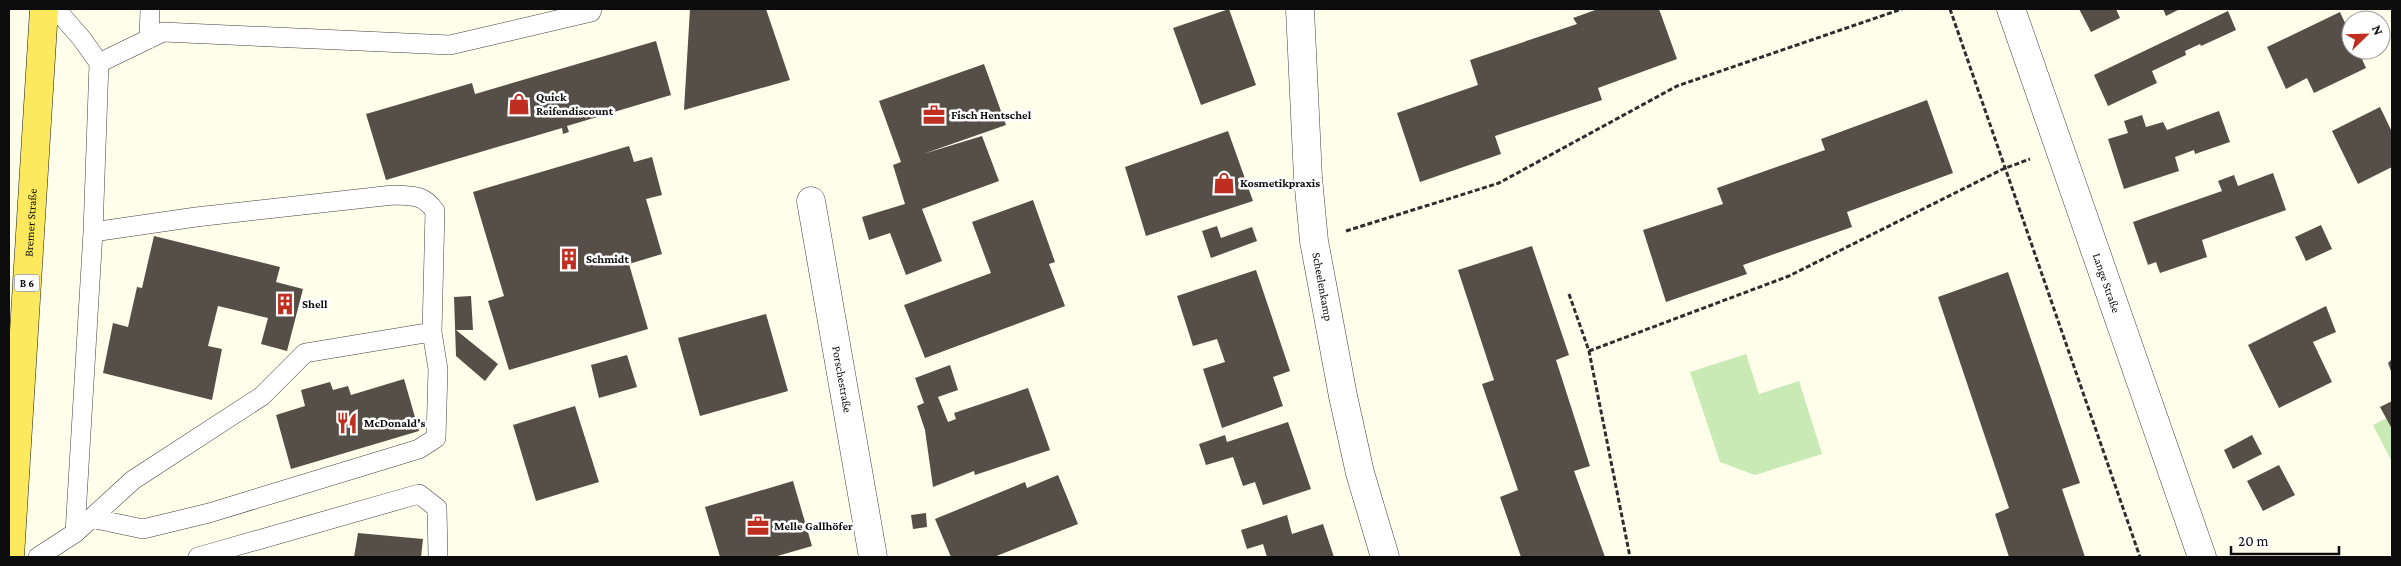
<svg xmlns="http://www.w3.org/2000/svg" width="2401" height="566" font-family="'Crimson Pro',serif">
	<rect width="100%" height="100%" fill="#fffeeb"/>
	<path fill="#c9eab4" d="M1746,354l13,40 40,-13 23,73 -67,21 -35,-13 -30,-90z
		M2392,415v47l-19,-37z"/>
	<path fill="#554f48" d="M690,9h76l24,71 -106,30z
		M1229,9l27,76 -55,20 -28,-77z
		M1598,9h61l18,50 -79,29 4,12 -107,36 6,18 -81,28 -23,-69 81,-28 -8,-25 107,-36 -4,-6z
		M2079,9h37l4,9 -29,14z
		M2163,9h17l-14,7z
		M2228,11l8,19 -35,16 -1,-2 -15,7 1,4 -34,16 5,12 -49,23 -14,-31z
		M2340,12l11,24v14h7l8,18 -52,25 -7,-15 -21,11 -19,-42z
		M656,41l15,54 -104,31 2,6 -6,2 -1,-6 -176,52 -20,-66 106,-31 3,11z
		M984,64l22,61 -83,29 59,-18 17,45 -77,28 20,52 -36,14 -16,-42 -21,7 -7,-23 43,-13 -12,-39 8,-3 -22,-61z
		M1927,100l26,73 -106,39 5,15 -109,38 4,9 -81,28 -23,-72 80,-26 -6,-16 108,-38 -4,-11z
		M2380,107l12,25v35l-34,17 -26,-53z
		M2219,111l11,31 -35,12 -1,-4 -19,7 4,14 -55,18 -16,-50 20,-6 -4,-12 18,-6 4,12 17,-5 4,8z
		M1228,131l25,70 -107,35 -21,-69z
		M629,146l5,16 18,-5 10,38 -16,4 16,55 -33,10 19,65 -139,41 -21,-69 16,-5 -31,-104z
		M2273,173l13,37 -84,30 5,17 -47,16 -4,-11 -8,3 -15,-43 89,-31 -4,-10 16,-6 4,11z
		M1033,200l22,62 -6,2 16,42 -140,52 -21,-53 87,-32 -19,-51z
		M2321,225l11,24 -26,12 -11,-24z
		M1217,226l4,12 31,-11 5,14 -46,17 -9,-27z
		M154,236l126,31 -4,15 27,7 -16,62 -26,-7 7,-26 -50,-12 -10,40 14,3 -10,51 -109,-27 10,-50 15,4 9,-40 5,1z
		M1532,246l37,109 -13,5 34,106 -16,5 31,86h-84l-21,-60 18,-7 -36,-106 12,-4 -36,-110z
		M1256,270l34,101 -17,6 10,29 -61,22 -19,-59 22,-7 -8,-23 -24,7 -16,-50z
		M2008,272l72,211 -18,6 23,68h-76l-14,-43 14,-6 -71,-211z
		M471,296l2,34h-17l42,34 -13,17 -29,-25 -2,-59z
		M2326,306l10,26 -23,10 19,40 -53,26 -31,-63z
		M766,314l22,77 -88,25 -22,-78z
		M627,355l10,32 -38,11 -8,-33z
		M2392,359v15l-4,-11z
		M950,365l8,25 -20,7 10,25 8,-3 -2,-6 74,-25 22,62 -75,25 -1,-4 -41,16 -8,-57 -8,-24 7,-3 -9,-25z
		M404,379l15,52 -128,38 -15,-54 29,-9 -4,-16 29,-8 3,8 15,-4 3,9z
		M2392,401v28l-12,-22z
		M575,406l24,76 -63,19 -23,-76z
		M1288,422l23,67 -48,16 -8,-23 -12,4 -10,-29 -27,8 -7,-21 26,-9 2,7z
		M2252,435l10,19 -29,15 -9,-19z
		M2279,465l16,30 -32,16 -16,-30z
		M1058,475l20,49 -84,33h-43l-16,-38 90,-37 2,6z
		M793,481l19,65 -38,11h-54l-15,-50z
		M926,513l1,14 -14,2 -2,-14z
		M1287,515l5,19 31,-10 11,33h-67l-4,-13 -16,5 -6,-19z
		M358,533l65,6 -2,18h-67z"/>
	<g fill="none" stroke-linecap="round" stroke-linejoin="round">
		<g stroke="#3f3f3f" stroke-width="20">
			<path id="service" d="M149,39l1,-30
				M99,63l64,-31 287,13 141,-33 1,-3
				M91,518l52,11 66,-16 210,-64 17,-11 2,-69 -6,-37
				M75,533l58,-53 129,-84 43,-43 127,-21 3,-121c-12,-17 -22,-15 -42,-16l-197,22 -103,15
				M38,557l37,-24 18,-301 6,-169 -17,-24 -26,-30
				M198,557l221,-63 18,14 1,49"/>
		</g>
		<g stroke="#3f3f3f" stroke-width="29">
			<g id="minor">
				<path id="s1" d="M1300,9l8,169 6,63 29,155 17,77 25,84"/>
				<path id="s2" d="M2011,9l191,548"/>
				<path id="s3" d="M811,201l62,356"/>
			</g>
		</g>
		<g stroke="#1d1d1d" stroke-width="29">
			<g id="primary">
				<path id="s4" d="M10,557l34,-548"/>
			</g>
		</g>
		<path stroke="#2e2e2e" stroke-width="3" stroke-dasharray="5 2.5" stroke-linecap="butt" d="M1950,9l190,548
			M1346,231l153,-48 178,-97 225,-77
			M1569,294l20,57 41,206
			M1589,351l200,-75 214,-107 27,-10"/>
		<use href="#service" stroke="#fff" stroke-width="19"/>
		<use href="#minor" stroke="#fff" stroke-width="28"/>
		<use href="#primary" stroke="#fce95e" stroke-width="28"/>
	</g>
	<defs>
		<g id="shop-bare" transform="scale(1.725)"><path d="M-5-2.5h2.3a2.7 3.5 0 0 1 5.4 0H5L5.5 6h-11ZM-1.5-2.5h3a1.5 2.3 0 0 0-3 0Z" fill="#be2e21" stroke="#fff" stroke-width="2.5" paint-order="stroke"/></g>
		<g id="office-bare" transform="scale(1.725)"><path d="M-6-3h4V-5.5h4V-3h4V5H-6ZM-1-4.5V-3h2v-1.5ZM-6 0V1H6V0Z" fill="#be2e21" stroke="#fff" stroke-width="2.5" paint-order="stroke"/></g>
		<g id="building-bare" transform="scale(1.725)"><path d="M-4-6H4V6H1V3H-1V6H-4ZM-2.5-4.3h1.7v1.8h-1.7ZM.8-4.3h1.7v1.8H.8ZM-2.5-1h1.7V.8h-1.7ZM.8-1h1.7V.8H.8Z" fill="#be2e21" stroke="#fff" stroke-width="2.5" paint-order="stroke"/></g>
		<g id="restaurant-bare" transform="scale(1.725)"><path d="M-5-6h1v4h1v-4h1v4h1v-4h1v5L-1.5 .5V6h-2V.5L-5-1ZM5-6V6H3V1.5H1.5Q1.5-4 5-6Z" fill="#be2e21" stroke="#fff" stroke-width="2.5" paint-order="stroke"/></g>
	</defs>
	<g fill-rule="evenodd">
		<use href="#shop-bare" x="519" y="104"/>
		<use href="#office-bare" x="934" y="115"/>
		<use href="#shop-bare" x="1224" y="183"/>
		<use href="#building-bare" x="569" y="259"/>
		<use href="#building-bare" x="285" y="304"/>
		<use href="#restaurant-bare" x="347" y="423"/>
		<use href="#office-bare" x="758" y="526"/>
	</g>
	<g text-anchor="middle" dominant-baseline="central" stroke-width="5" stroke-linejoin="round" paint-order="stroke">
		<rect fill="#fff" stroke="#555" stroke-width="1" x="14.5" y="274.5" width="25" height="17" rx="4"/>
		<g font-size="11" font-weight="bold" fill="#0c0c0c">
			<text x="27" y="283">B 6</text>
		</g>
		<g font-size="12" font-weight="bold" fill="#0c0c0c" stroke="#fff" text-anchor="start">
			<text x="536" y="97">Quick<tspan x="536" dy="14">Reifendiscount</tspan></text>
			<text x="951" y="115">Fisch Hentschel</text>
			<text x="1240" y="183">Kosmetikpraxis</text>
			<text x="586" y="259">Schmidt</text>
			<text x="302" y="304">Shell</text>
			<text x="364" y="423">McDonald's</text>
			<text x="774" y="526">Melle Gallhöfer</text>
		</g>
		<g font-size="12" fill="#0c0c0c" stroke="#fff">
			<text stroke="none"><textPath href="#s4" startOffset="335">Bremer Straße</textPath></text>
			<text stroke="none"><textPath href="#s2" startOffset="290">Lange Straße</textPath></text>
			<text stroke="none"><textPath href="#s1" startOffset="279">Scheelenkamp</textPath></text>
			<text stroke="none"><textPath href="#s3" startOffset="181">Porschestraße</textPath></text>
		</g>
	</g>
	<rect width="2401" height="566" fill="none" stroke="#0c0c0c" stroke-width="20"/>
	<g transform="translate(2366 35) rotate(67)"><circle r="24" fill="#ffffff" stroke="#9e9e9e"/>
	<path d="M0-4L9 19L0 12L-9 19Z" fill="#be2e21"/>
	<text y="-8" font-size="14" font-weight="bold" text-anchor="middle" fill="#0c0c0c">N</text>
	</g>
	<path d="M2231 546v8h108v-8" fill="none" stroke="#0c0c0c" stroke-width="2.5"/>
	<text x="2238" y="546" font-size="15" fill="#0c0c0c" stroke="#ffffff" stroke-width="4" paint-order="stroke">20 m</text>
</svg>
